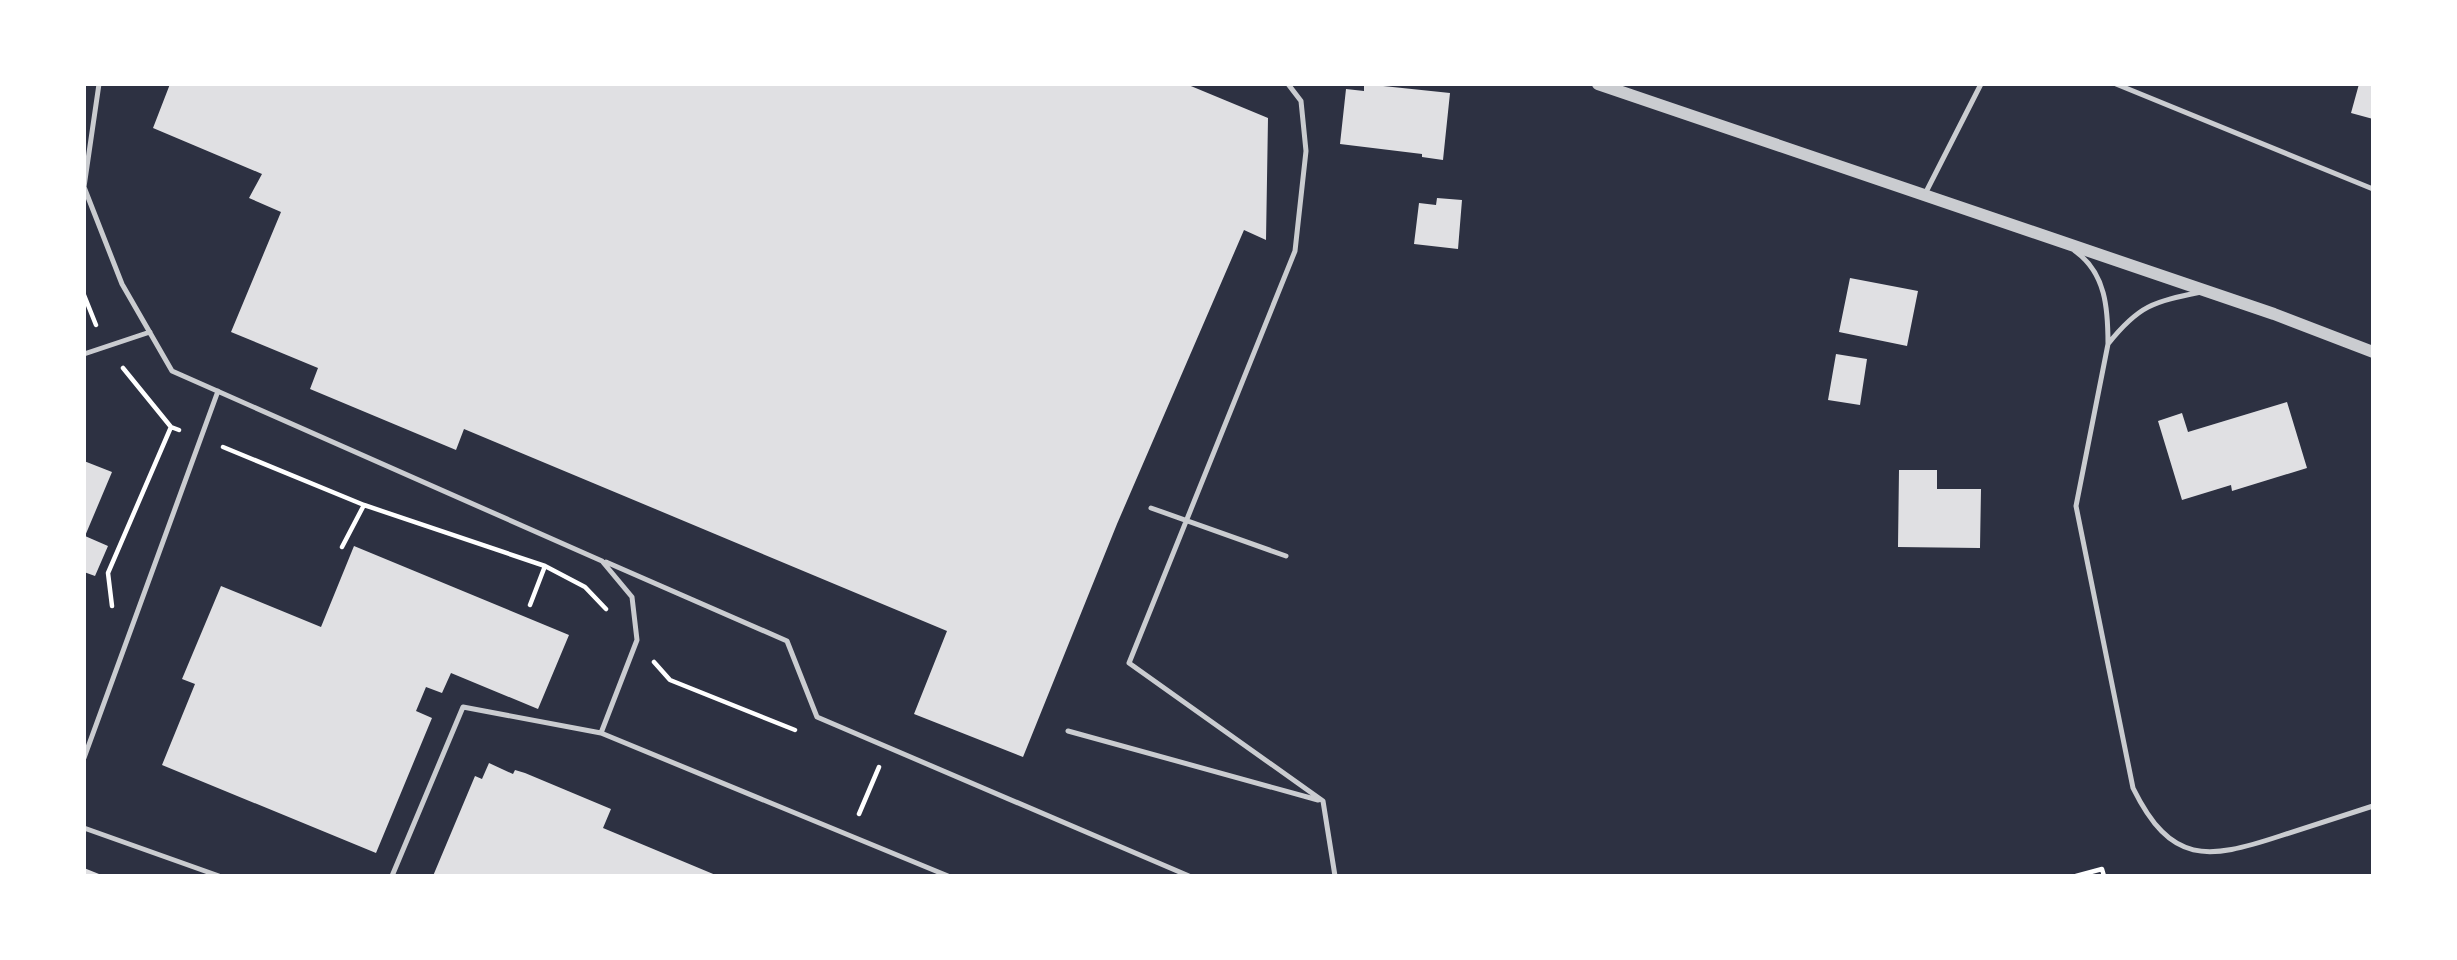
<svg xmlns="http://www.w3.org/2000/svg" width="2457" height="960" font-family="'Source Sans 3',sans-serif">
	<rect width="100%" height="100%" fill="#2d3142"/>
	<path fill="#e0e0e3" d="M170,84h1016l82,34 -2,122 -22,-10 -127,294 -94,233 -109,-43 33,-83 -483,-202 -8,21 -146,-61 8,-21 -87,-36 50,-120 -32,-14 13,-24 -109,-46z
		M1364,84l86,9 -7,67 -21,-3v-3l-82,-10 6,-55 18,2z
		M2359,84h14v35l-22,-6z
		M1437,198l25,2 -4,49 -44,-5 5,-41 17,2z
		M1850,278l68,13 -11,55 -68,-14z
		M1836,354l31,5 -7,46 -32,-5z
		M2287,402l20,66 -75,23 -1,-6 -49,15 -24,-79 24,-8 6,19z
		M84,461l28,11 -27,64 23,10 -13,30 -11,-4z
		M1899,470h38v19h44l-1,59 -82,-1z
		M354,546l215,89 -31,74 -87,-36 -9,20 -16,-6 -10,24 16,7 -56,135 -214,-88 33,-81 -13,-5 39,-93 100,41z
		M489,763l24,11 2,-4 10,3 86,36 -8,19 115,48h-285l42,-100 7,3z
		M84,868l20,8h-20z"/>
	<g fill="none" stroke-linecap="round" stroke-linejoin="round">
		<path stroke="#fff" stroke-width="4.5" d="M84,295l12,30
			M123,368l48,59
			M223,447l141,58
			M342,547l22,-42 181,61
			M530,605l15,-39 40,21 21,22
			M112,606l-4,-33 63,-146 8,3
			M654,662l16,18 125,50
			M859,814l20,-47
			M2076,876l26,-7 2,7"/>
		<path stroke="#caccd0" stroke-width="5" d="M99,84l-15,103 38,97 50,87 430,190 30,36 5,43 -36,93 347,143
			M1288,84l13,17 5,50 -11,100 -166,412 194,138 12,75
			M2116,84l257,105
			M1925,194l56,-110
			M2075,251c31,22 33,58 33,93 31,-39 45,-42 93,-52
			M2108,344l-32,162 57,282c38,77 74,72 147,48 31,-10 62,-20 93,-30
			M84,354l66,-22
			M1151,508l135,48
			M606,562l181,79 30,76 372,159
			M1068,731l250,69
			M84,758l134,-367
			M84,828l135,48
			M392,876l71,-169 138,26"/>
		<path stroke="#caccd0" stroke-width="12" d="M1598,84l676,230 99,38"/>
	</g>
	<rect width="2457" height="960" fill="none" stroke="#ffffff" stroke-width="172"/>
</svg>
